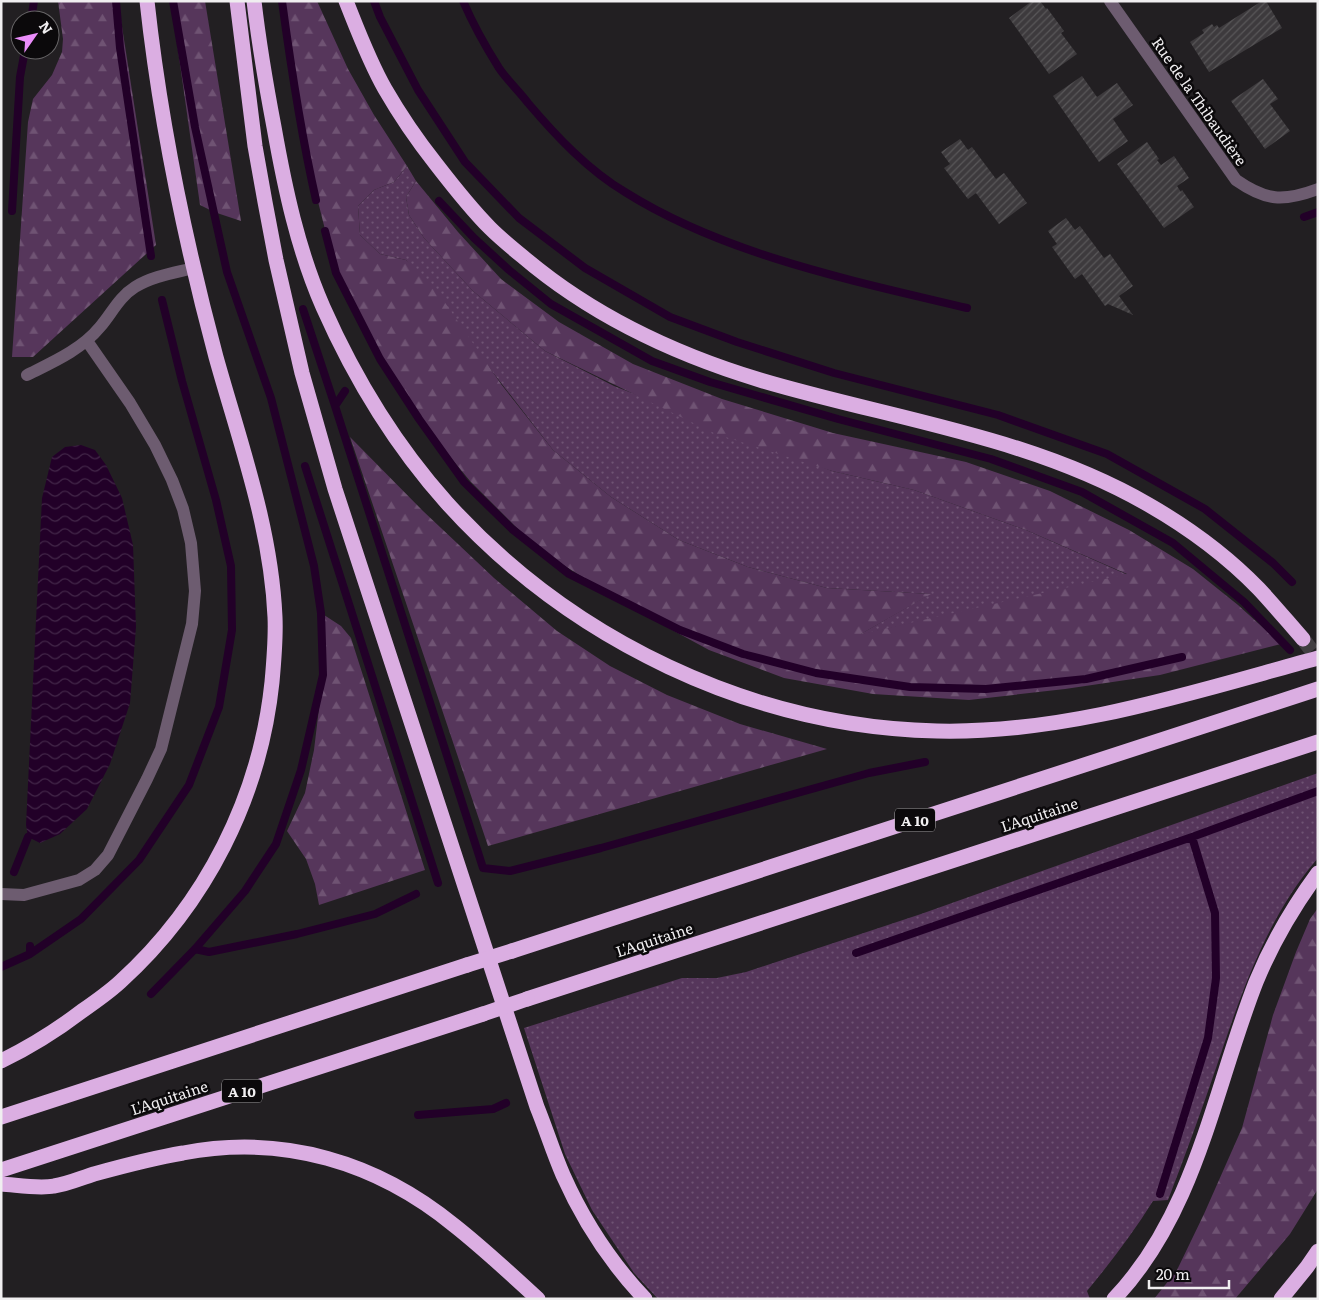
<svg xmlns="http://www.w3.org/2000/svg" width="1319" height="1300" font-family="Literata,serif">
	<defs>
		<pattern id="grass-dots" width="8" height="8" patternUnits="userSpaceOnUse" patternTransform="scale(1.25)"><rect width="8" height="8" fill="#56365b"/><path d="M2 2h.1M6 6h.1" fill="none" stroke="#6f5373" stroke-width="1.8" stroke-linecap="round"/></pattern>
		<pattern id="forest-firs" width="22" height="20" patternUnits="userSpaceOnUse" patternTransform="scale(1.25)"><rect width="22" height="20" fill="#56365b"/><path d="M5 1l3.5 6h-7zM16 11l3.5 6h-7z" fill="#6f5373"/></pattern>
		<pattern id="water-waves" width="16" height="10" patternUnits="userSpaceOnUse" patternTransform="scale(1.25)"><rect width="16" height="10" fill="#220028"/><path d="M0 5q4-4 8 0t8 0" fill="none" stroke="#422648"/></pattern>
		<pattern id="building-hatch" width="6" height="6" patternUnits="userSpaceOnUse" patternTransform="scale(1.25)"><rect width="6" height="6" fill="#3d3a3d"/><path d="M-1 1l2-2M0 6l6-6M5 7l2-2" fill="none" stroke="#595759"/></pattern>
	</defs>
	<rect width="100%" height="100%" fill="#221f22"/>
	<path fill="url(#grass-dots)" d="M407,166l9,15 -10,16 3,18 15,23 49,53 72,60 69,35 218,85 82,19 112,40 102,45 -269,60 71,-41 -103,-6 -79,-21 -69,-27 -68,-43 -58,-47 -147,-190 -26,-6 -20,-19 -2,-29 16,-16 20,-8z
		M1318,773v85c-52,60 -77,136 -102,210 -15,44 -31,88 -48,132l-15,1c-20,32 -42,61 -66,90l3,8h-432l-24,-26 -42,-63 -27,-56 -41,-126 158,-50h35l29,-6 175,-58z"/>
	<path fill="url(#forest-firs)" d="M58,1h60l38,244 -123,112h-21l16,-235 5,-23 19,-24 10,-23 1,-13z
		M171,1h34l36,220 -27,-9 -14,-7z
		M282,1h35l31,68 26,46 33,51 -13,16 -20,8 -16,16 2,29 20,19 26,6 31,31 64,93 52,66 58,47 68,43 69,27 79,21 104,6 -70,40 266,-60 -101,-44 -112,-40 -82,-19 -116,-37 -171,-83 -72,-60 -49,-53 -15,-23 -3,-18 10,-16 42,51 43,47 58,43 74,42 89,35 111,34 133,29 84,29 79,39 64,39 45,36 43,39 -121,31 -95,14 -96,11 -96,-6 -89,-16 -75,-28 -79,-43 -92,-58 -68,-68 -51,-62 -39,-60 -44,-86 -28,-111 -17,-91z
		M350,437l73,74 71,67 63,53 53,35 57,29 73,29 87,25 -339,97z
		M321,613l20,13 10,12 74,232 -106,35 -4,-21 -9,-25 -19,-28 18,-38 9,-43 9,-75z
		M1318,908v281l-28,45 -55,65h-81l23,-29 27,-56 38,-86 31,-113 23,-63 14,-33z"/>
	<path fill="url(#water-waves)" d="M81,445l14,5 11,15 16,33 11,47 3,82 -6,76 -20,61 -23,45 -27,25 -20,9 -12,-6 -2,-12 16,-327 10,-41 13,-10z"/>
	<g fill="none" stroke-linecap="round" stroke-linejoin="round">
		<path stroke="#220028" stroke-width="8" d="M116,1l4,47 31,208
			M282,1c9,67 19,133 34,199
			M374,1l6,16 38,73 47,72 54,56 66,50 85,49 67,25 97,31 164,42 109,39 98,55 68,54 19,19
			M463,1c9,21 24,48 36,67 8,12 20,23 29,35 28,33 60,67 97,89 100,63 229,89 342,116
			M31,20l3,-19
			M439,201l35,37 35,32 42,34 101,57 58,21 128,37 153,40 91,33 91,51 71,59 46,48
			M12,211l8,-134 5,-27
			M1304,217l14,-5
			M325,231l11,42 44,86 39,60 45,63 48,47 57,45 111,56 63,24 73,19 94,14 76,2 100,-10 96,-22
			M303,309l32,97
			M345,391l-10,15 148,462 27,3 91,-23 268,-75 56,-11
			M305,466l133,417
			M1192,837l126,-46
			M14,872l14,-35
			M195,949l14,3 88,-18 78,-20 41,-20
			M856,953l336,-116 23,76 1,65 -8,60 -48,156
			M30,954l51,-35 58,-59 50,-75 30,-78 13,-77 -1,-64 -15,-66 -34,-119 -20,-81
			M1,967l29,-13v-8
			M151,994l44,-45 50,-58 31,-47 25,-74 22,-95 -2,-62 -7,-47 -43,-168 -44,-126 -32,-145 -22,-126
			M418,1115l75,-6 13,-6"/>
	</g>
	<path fill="url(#building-hatch)" d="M1032,1h8l6,8 1,-1 17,23 -3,2 16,21 -28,20 -40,-56z
		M1262,1h4l16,27 -73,44 -19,-30 14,-9 -2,-3 10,-6 2,3 3,-2 2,3z
		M1082,76l15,21 20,-14 16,22 -20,14 15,22 -29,21 -46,-66z
		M1263,79l15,20 -8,5 20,27 -25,18 -34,-48z
		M960,139l8,11 4,-3 24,32 8,-6 23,30 -28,21 -23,-31 -8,6 -24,-31 6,-4 -9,-12z
		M1147,142l12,17 -2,1 4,5 13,-9 15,22 -12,8 4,6 1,-2 12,17 -30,21 -47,-64z
		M1066,218l9,12 5,-4 24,32 6,-4 23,32 -14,10 14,19 -25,-11 -3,2 -23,-32 -7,5 -23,-32 5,-3 -9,-13z"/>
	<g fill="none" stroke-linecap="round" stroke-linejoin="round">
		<path stroke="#413e41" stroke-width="15" stroke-dasharray="15 8" stroke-linecap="butt" d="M1303,639l15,20"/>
		<path stroke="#6d5c70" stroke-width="12" d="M27,375c26,-13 54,-25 73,-48 12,-14 19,-30 35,-40 18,-11 39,-14 59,-19
			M1,894l23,1 55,-15 16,-10 13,-15 39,-76 14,-30 31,-125 3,-33 -4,-48 -8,-34 -11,-29 -17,-35 -25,-42 -43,-62"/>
		<path stroke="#6d5c70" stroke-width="12" d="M1110,1l126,179c30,21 47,22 82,9"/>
		<path stroke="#dbaee2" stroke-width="15" d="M237,1l18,145 10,56 11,58 26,113 33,116 202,618c9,22 16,45 26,68 20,45 48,88 82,124
			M254,1c5,43 12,84 20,126 11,62 24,123 49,180 31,70 73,139 124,196 124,137 304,224 490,228 130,3 256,-39 381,-73
			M346,1c12,30 23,60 39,88 15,26 32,51 51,75 17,22 34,44 54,64 10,10 21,19 32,28 69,59 152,98 238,124 131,39 270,56 389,125 40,23 78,51 110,84 15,16 29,33 44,50
			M512,951l806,-262
			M527,999l791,-257
			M1,1061c29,-14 56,-31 81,-50 13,-9 26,-18 38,-29 86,-78 140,-185 152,-300 2,-22 4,-44 3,-65 -4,-90 -35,-174 -59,-260 -31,-116 -56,-236 -69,-356
			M1,1117l466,-152
			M1,1170l482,-156
			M1,1184c16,1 38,5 53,2 14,-2 27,-8 40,-12 29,-8 59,-16 89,-21 100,-19 194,9 272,73 29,23 56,48 83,73
			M1114,1299c82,-86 100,-210 142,-317 16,-39 37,-75 62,-109
			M1281,1299l26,-32 11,-16"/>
		<path stroke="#dbaee2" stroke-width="15" d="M467,965l45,-14
			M483,1014l44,-15"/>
	</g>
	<g text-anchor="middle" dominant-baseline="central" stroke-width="5" stroke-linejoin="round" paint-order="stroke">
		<g fill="#0b090b" stroke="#aba9ab" stroke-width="1">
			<rect x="895" y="808.5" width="40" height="23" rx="4"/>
			<rect x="222" y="1079.5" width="40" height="23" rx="4"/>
		</g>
		<g font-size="14" font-weight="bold" fill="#f0eef0">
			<text x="915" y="820">A 10</text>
			<text x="242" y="1091">A 10</text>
		</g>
		<g font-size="15" fill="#f0eef0" stroke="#0b090b">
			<text transform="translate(1200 101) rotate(55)">Rue de la Thibaudière</text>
			<text transform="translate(1039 814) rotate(-18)">L'Aquitaine</text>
			<text transform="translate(654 939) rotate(-18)">L'Aquitaine</text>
			<text transform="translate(169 1097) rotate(-18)">L'Aquitaine</text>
		</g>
	</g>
	<rect width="1319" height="1300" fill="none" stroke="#f0eef0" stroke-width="5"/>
	<g transform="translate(35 35) rotate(56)"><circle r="24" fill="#0b090b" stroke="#676567"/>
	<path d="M0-4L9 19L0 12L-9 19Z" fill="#eb8dfb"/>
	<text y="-8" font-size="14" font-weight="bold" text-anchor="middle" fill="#f0eef0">N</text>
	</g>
	<path d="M1149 1280v8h80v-8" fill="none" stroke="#f0eef0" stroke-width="2.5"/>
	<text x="1156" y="1280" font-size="15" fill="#f0eef0" stroke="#0b090b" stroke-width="4" paint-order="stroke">20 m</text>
</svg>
